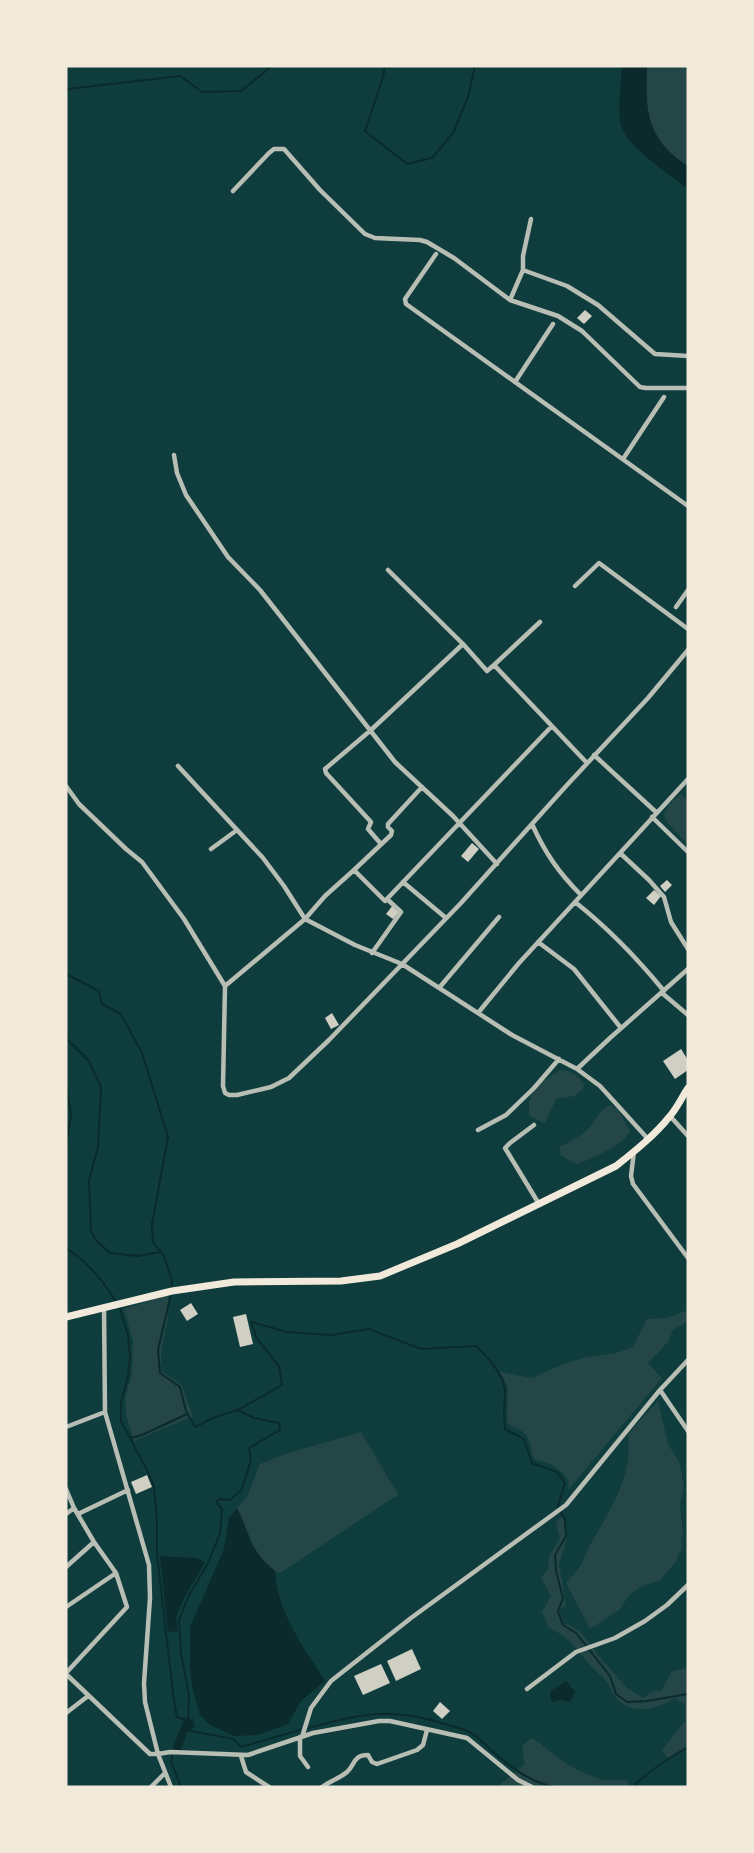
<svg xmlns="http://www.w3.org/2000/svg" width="754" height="1853" font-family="'Titillium Web',sans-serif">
	<rect width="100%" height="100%" fill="#0f3d3e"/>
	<path fill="#244646" d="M647,66h41v100c-17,-10 -34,-27 -39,-47 -4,-16 -2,-36 -2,-53z
		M681,794l7,7v44l-21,-23 -3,-7 5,-11z
		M560,1070c10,-1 20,7 24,15l-1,4 -9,7 -18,3 -10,22 -3,2 -14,-8v-13l3,-17 15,-6z
		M611,1105l7,5 12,21c-4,12 -40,29 -53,33l-16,-8 -2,-9c10,-4 20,-10 29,-18 8,-8 12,-21 23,-24z
		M168,1295v22l-7,36v18l21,14 11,32 -7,2 -52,22 -8,-27 -1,-17 7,-23 1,-32 -9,-33z
		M688,1310v11l-15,9 -5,12 -20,21 14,15 -94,112 1,-9c-11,-14 -16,-18 -34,-21 -5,-8 -3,-20 -11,-27 -4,-5 -12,-6 -17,-11l1,-35 -8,-15 32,6 34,-15 21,-6 29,-4 17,-6 14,-28 20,-1z
		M658,1401l10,43 12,20 4,24 -4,17 3,28 -2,7 1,8 -7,15 -16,18 -11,3 -11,5 -9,8 -9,13 -29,19 -24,-46c5,-6 11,-12 15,-18 4,-7 6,-15 10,-22 20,-34 42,-67 37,-109z
		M361,1432l38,64 -5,1 -114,76c-23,-6 -33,-46 -43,-65l10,-11 13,-33 28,-11z
		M565,1516l2,23 -8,25 7,42 -7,3 5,15 6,1 11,7 17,23 29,33 16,10 11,-7h7l11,-20 16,-3v79l-19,12 -7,-9 23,-29v-17l-10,-6c-18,10 -38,18 -56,3 -6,-5 -8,-14 -13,-20 -5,-6 -11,-11 -16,-16 -15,-17 -20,-28 -41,-37l-7,-16 9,-16 -10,-18 7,-9 1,-13 11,-17 -4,-16 4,-5z
		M531,1738l9,5 15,13 22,14 25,10h25l3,7h-75l-14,-3 -6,3h-38l28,-23 -3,-18z"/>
	<path fill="#0a2a2b" d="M622,66h25c-2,45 0,74 41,100v23c-18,-14 -61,-42 -67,-63 -4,-15 0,-44 1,-60z
		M237,1508c6,11 9,21 13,32 5,12 15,23 25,31 2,42 29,76 50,110l-24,20 -13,23 -30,11 -24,1 -24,-11 -10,-10 -7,-24 -3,-21v-43l34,-78 5,-31z
		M160,1556l36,2 9,4 -23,40 -6,16 2,13 -10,1z
		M566,1681l9,11 -5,10 -9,-2 -9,2 -2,-9 2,-3z
		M193,1719l2,8 -8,6 -6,17 -9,-1 12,-29z"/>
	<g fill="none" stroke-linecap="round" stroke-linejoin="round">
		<path stroke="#0a2a2b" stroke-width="2" d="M385,66l-2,11 -18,54 42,33 25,-6 21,-25 15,-36 7,-31
			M66,92l2,-3 112,-13 22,16 39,-1 31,-25
			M66,974l33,17 3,13 19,10 21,39 26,84 -16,87 1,18 11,14 8,25 -1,8
			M66,1038l23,23 12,26 -3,60 -9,33 2,51 5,9 14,13 28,3 22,-4
			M66,1086l5,28 -5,33
			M66,1248c20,13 36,31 49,52
			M171,1294l-13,56 2,23 20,14 6,24 9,16 20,-10 23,-7 16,8 25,5 1,7 -31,18 2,12 -9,29 -12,11 -11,-1 -3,3 6,7 -2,25 -12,29 -20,34 -9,23 2,33 8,43 -1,25
			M120,1309l8,26 2,22 -2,20 -7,25v19l28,53 5,13 3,34v34l17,146 3,16 6,2 6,-1
			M238,1410l44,-25 -3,-19 -22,-27 -6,-17 36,10 44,3 38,-6 52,20 55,-3c11,10 28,29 29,44 0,13 -2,26 0,39l19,10 8,24 25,9 8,11 -7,23 7,14 1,16 -11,19 1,16 7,27 -5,13 5,14 13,8 34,43 6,18 11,8 20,-1 41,-7
			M130,1438l12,-3 45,-21
			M309,1728c51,-15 84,-21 136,-4 8,3 19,4 26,9 8,4 14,12 21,18 18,16 40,32 63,36
			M186,1730l47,9 8,8 59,-17
			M173,1753l-2,8 10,26
			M633,1787c15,-16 36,-29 55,-40"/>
	</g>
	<path fill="#cfcfc3" d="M585,310l7,6 -8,8 -7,-6z
		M472,843l7,6 -11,13 -7,-6z
		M667,880l5,5 -7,7 -5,-6z
		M654,890l7,6 -7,9 -8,-7z
		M393,905l7,6 -7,8 -7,-5z
		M332,1013l7,12 -8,4 -6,-11z
		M681,1049l7,11v10l-13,9 -12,-18z
		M191,1303l7,11 -11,7 -7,-11z
		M246,1314l7,30 -13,3 -7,-30z
		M147,1475l5,12 -16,7 -5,-12z
		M412,1649l9,20 -25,12 -9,-20z
		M381,1664l9,19 -27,12 -9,-19z
		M440,1702l10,9 -8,8 -9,-8z"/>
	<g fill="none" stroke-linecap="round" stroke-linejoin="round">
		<path stroke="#b8beb3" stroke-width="4.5" d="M233,191l36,-38 5,-4h10l36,41 45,44 10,4 45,2 7,2 27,16 56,42 48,16 24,15 58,56 6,1h42
			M531,219l-8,37v14l44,16 31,19 57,49 33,2
			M436,254l-31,45 1,5 282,202
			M510,300l13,-30
			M515,382l38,-58
			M174,455l3,18 9,22 42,62 32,33 135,172 58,54 44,48
			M623,459l41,-62
			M388,570l75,74 24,27 7,-6 93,98
			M575,586l24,-23 89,66
			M676,607l12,-17
			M494,665l46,-43
			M594,755l63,58
			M178,766l85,92 21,28 21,33 50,26 47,19 110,71 65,34 23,17 48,53
			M66,786l13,18 47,45 16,13 42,57 41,67 -2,100 2,7 4,2h8l34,-8 18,-9 40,-38 132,-137 106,-118 81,-87 40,-48
			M652,817l36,35
			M532,824c13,29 27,49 49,71
			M381,844l-13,-15 3,-7 -45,-49 -1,-4 46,-39 92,-86
			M211,849l26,-19
			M620,853l29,27 15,17 7,25 17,27
			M354,870l37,-35 1,-4 -4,-4v-3l34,-37
			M403,882l43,36
			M575,902c33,26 62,56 89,89
			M538,942l36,27 47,59
			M372,953l29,-41 -14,-13
			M225,986l80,-67 20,-23 29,-26 31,31 166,-174
			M439,988l60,-71
			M662,993l26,22
			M478,1013l41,-50 169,-184
			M577,1069l33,-31 78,-69
			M670,1116l18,20
			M534,1125l-24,18 -5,5 34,56
			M478,1130l28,-15 28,-27 25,-29
			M634,1151l-3,25 2,8 55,74
			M660,1390l28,41
			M66,1427l39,-15
			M66,1489l8,19 20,34 22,31 11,34 -61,66
			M66,1514l8,-6
			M78,1514l50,-24
			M66,1567l28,-25
			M66,1607l50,-34
			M66,1674l84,80h8l-13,-52 -1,-19 6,-85 -1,-33 -44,-153 -1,-105
			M527,1689l49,-37 39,-14 30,-17 22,-16 21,-20
			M66,1713l22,-17
			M300,1737v19l8,11
			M302,1737l9,-29 20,-27 80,-63 155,-113 94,-115 28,-30
			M241,1756l5,16 23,15
			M151,1787l13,-13
			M171,1787l-13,-33 12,-2 78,3 65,-22 66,-12h11l77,17 51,42 14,7
			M322,1787c8,-6 18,-9 25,-15 8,-7 6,-17 21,-17l4,7 5,2 40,-14 6,-5 4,-15"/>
		<path stroke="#f1e9da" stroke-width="7" d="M66,1317l106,-26 62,-9 107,-1 39,-5 77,-32 159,-78c19,-15 39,-31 54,-50 7,-8 12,-19 18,-28"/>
	</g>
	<rect width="754" height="1853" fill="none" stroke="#f1e9da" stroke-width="135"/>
</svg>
